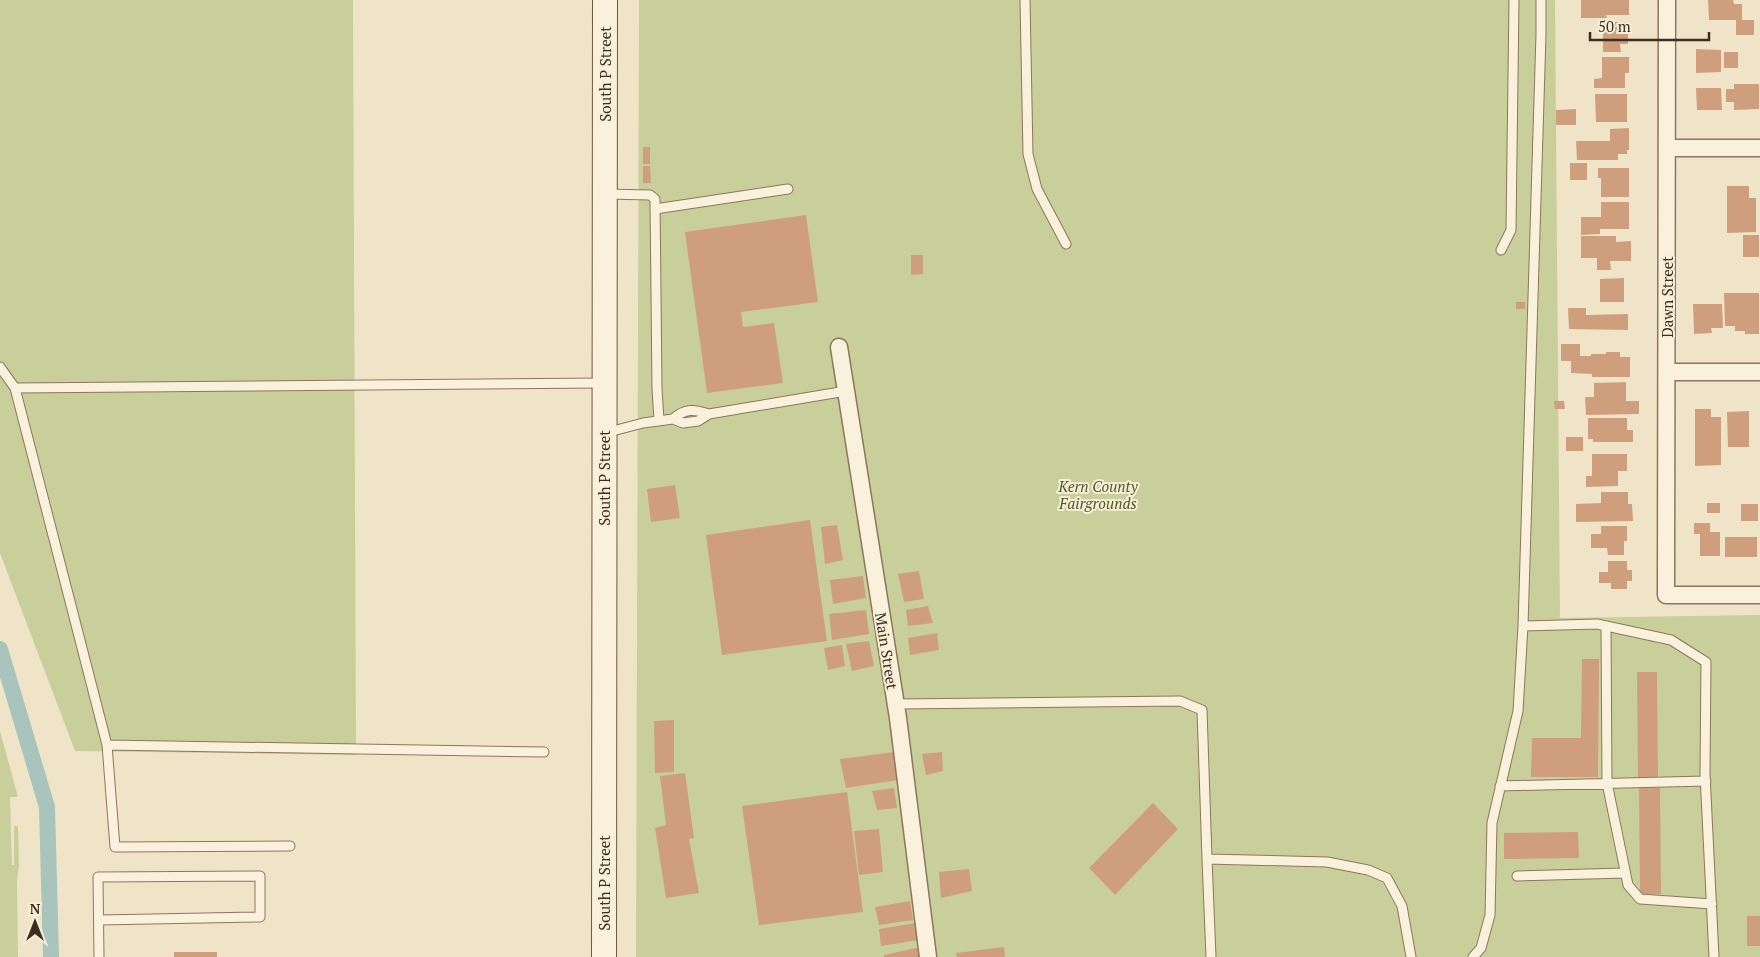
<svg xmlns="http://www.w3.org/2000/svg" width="1760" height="957" font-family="'PT Serif',serif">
	<rect width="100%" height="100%" fill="#f0e4c8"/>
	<path fill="#c9cf9b" d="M0,0h353l3,755 -281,-4 -75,-198z
		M639,0h916l5,618 200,-3v342h-1124z
		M0,731l18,66h-8l2,68h2v-39h4l1,40 -2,16 1,75h-18z"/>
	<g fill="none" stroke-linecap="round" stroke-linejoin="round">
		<path stroke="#a9c4bc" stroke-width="16" d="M0,649l47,158 4,150"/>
	</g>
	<path fill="#cf9f7d" d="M1581,0h48v15h-23l1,3h-26z
		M1708,0h25l1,4h8v16h12v15h-18v-15h-27z
		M1609,22h19v22h-8l1,8h-18v-23h6z
		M1696,49l25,1v22l-25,1z
		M1724,52h14v16h-14z
		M1602,57h27v16h-4v15h-31v-9l8,-1z
		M1734,84h25v25l-25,1v-8h-8v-13h8z
		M1696,88h25l1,22h-25z
		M1595,94h32v28h-31z
		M1576,109v16h-20v-15z
		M1629,128v22h-2v4h-9v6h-41l-1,-19h34v-12z
		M643,147h7v17h-7z
		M1570,163h17v17h-17z
		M643,166h7l1,17h-8z
		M1598,168h31v29h-28v-19h-3z
		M1727,186h22v12h7v34l-29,1z
		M1601,202h28v27h-29v5l-19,1v-18h20z
		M806,215l12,87 -77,10 2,15 31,-4 9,60 -76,10 -22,-161z
		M1743,235h16v22h-16z
		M1581,236h35v6l15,-1v20h-21l1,9h-14v-12h-16z
		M911,255h12v19l-12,1z
		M1624,278v24h-24v-23z
		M1724,293h35v41h-14v-3h-10v-5h-10z
		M1516,302h9v7h-9z
		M1693,304h29l1,24h-12l1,5 -18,1z
		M1568,308h18v7l42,-1v16l-59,-1z
		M1561,344h19v12h11v-2h15v-2h14v5h10v20h-38v-3l-21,-1v-12h-10z
		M1626,382v19h13v13l-53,1 -1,-18h9v-14z
		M1554,401h10l1,8h-10z
		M1695,409h16v8h10v48l-26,1z
		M1749,411v36h-21l-1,-35z
		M1588,418h39v12h6v12h-40v-3h-5z
		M1566,437h17v14h-17z
		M1592,454h35v17h-9v15l-32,1v-11h6z
		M675,485l5,33 -29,4 -4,-33z
		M1601,492h27v12h4l1,17 -57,1v-18l25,-1z
		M1707,503h13v10h-13z
		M1741,504h17v17h-17z
		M810,520l17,121 -105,14 -16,-120z
		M1694,523h16v9h10v24h-20v-22h-6z
		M837,525l6,35 -18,4 -4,-37z
		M1601,526h26v15h-3v14h-16l-1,-7h-16v-14h10z
		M1725,537h32v20h-32z
		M1608,561h19v9h5v11h-5v8h-16v-6h-12v-11h9z
		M919,571l5,28 -20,3 -6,-28z
		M863,576l3,22 -33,6 -3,-24z
		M928,606l5,17 -25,3 -2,-16z
		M866,610l3,24 -37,6 -3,-26z
		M937,633l2,17 -29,5 -2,-17z
		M869,641l5,25 -22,5 -6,-27z
		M842,645l3,21 -17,4 -4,-22z
		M1582,659h17l-1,118h-67l1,-39h49z
		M1637,672h20l1,107h-20z
		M674,720v52l-19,1 -1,-52z
		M894,752l4,28 -52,8 -6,-29z
		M942,752l1,19 -17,4 -4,-21z
		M685,773l9,65 -5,1 10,54 -33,5 -11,-70 11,-3 -6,-49z
		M894,788l3,20 -20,2 -5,-19z
		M1639,788h21l1,106 -21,1z
		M847,792l16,120 -104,13 -17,-119z
		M1153,803l25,26 -63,66 -26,-27z
		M879,829l4,43 -24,3 -5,-44z
		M1578,832l1,26 -75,1v-26z
		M969,869l3,22 -31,7 -2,-26z
		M910,901l3,19 -34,5 -4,-18z
		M1747,916h13v30h-13z
		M916,923l3,17 -38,6 -2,-17z
		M921,947l2,10h-39v-2z
		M1004,947l1,10h-48l-1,-4z
		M174,952h43v5h-43z"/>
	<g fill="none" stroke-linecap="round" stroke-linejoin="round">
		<g stroke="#8d765c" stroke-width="11">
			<path id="lane" d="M1025,0l3,154 9,35 29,55
				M605,194l45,1 5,4 2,190 2,31
				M655,209l133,-20
				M1501,250l10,-20 3,-230
				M0,367l15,21
				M673,419c12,-11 21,-10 36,-5
				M605,433l38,-10 30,-4 10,4 15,-2 11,-7 137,-23
				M1523,626l74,-2 74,16 35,22 -1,112 9,183
				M1606,626l1,157 21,102 12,14 72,5
				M895,704l285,-3 22,9 5,149
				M107,745l437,7
				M1500,786l206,-5
				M290,846l-175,1 -8,-102 -92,-357 589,-5
				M1517,876l108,-3
				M99,920l161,-3v-41l-162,1 1,80
				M1211,957l-4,-98 120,3 41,8 19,8 15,28 9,51
				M1473,957l8,-9 9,-33 2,-92 26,-112 5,-85 18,-592v-34"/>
		</g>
		<g stroke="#8d765c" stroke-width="19">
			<path id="street" d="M1667,0l-1,595h94
				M1667,148h93
				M839,347l59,371 30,239
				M1667,372h93"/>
		</g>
		<g stroke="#6f573f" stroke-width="26">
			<path id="secondary" d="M604,957l1,-957"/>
		</g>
		<use href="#lane" stroke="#faf1dc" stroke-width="9"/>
		<use href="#street" stroke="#faf1dc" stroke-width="16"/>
		<use href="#secondary" stroke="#faf1dc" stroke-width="24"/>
	</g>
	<g text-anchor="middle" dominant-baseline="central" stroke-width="4" stroke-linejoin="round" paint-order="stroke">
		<g font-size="15" fill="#3d2e20" stroke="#f7eed8">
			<text transform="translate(605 74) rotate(-90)">South P Street</text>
			<text transform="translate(1667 297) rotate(-90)">Dawn Street</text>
			<text transform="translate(604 478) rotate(-90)">South P Street</text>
			<text transform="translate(887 651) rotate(81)">Main Street</text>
			<text transform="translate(604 883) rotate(-90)">South P Street</text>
		</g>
		<g font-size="15" font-style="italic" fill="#4d5a26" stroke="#f7eed8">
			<text x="1098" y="486">Kern County<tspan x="1098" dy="17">Fairgrounds</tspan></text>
		</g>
	</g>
	<g transform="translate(35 922)" stroke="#f7eed8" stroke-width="4" paint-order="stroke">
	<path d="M0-4L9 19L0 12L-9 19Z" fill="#3d2e20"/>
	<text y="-8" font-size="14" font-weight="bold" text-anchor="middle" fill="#3d2e20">N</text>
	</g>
	<path d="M1590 32v8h119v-8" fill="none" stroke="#3d2e20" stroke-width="2.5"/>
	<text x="1598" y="32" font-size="15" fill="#3d2e20" stroke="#f7eed8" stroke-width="4" paint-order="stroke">50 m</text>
</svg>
